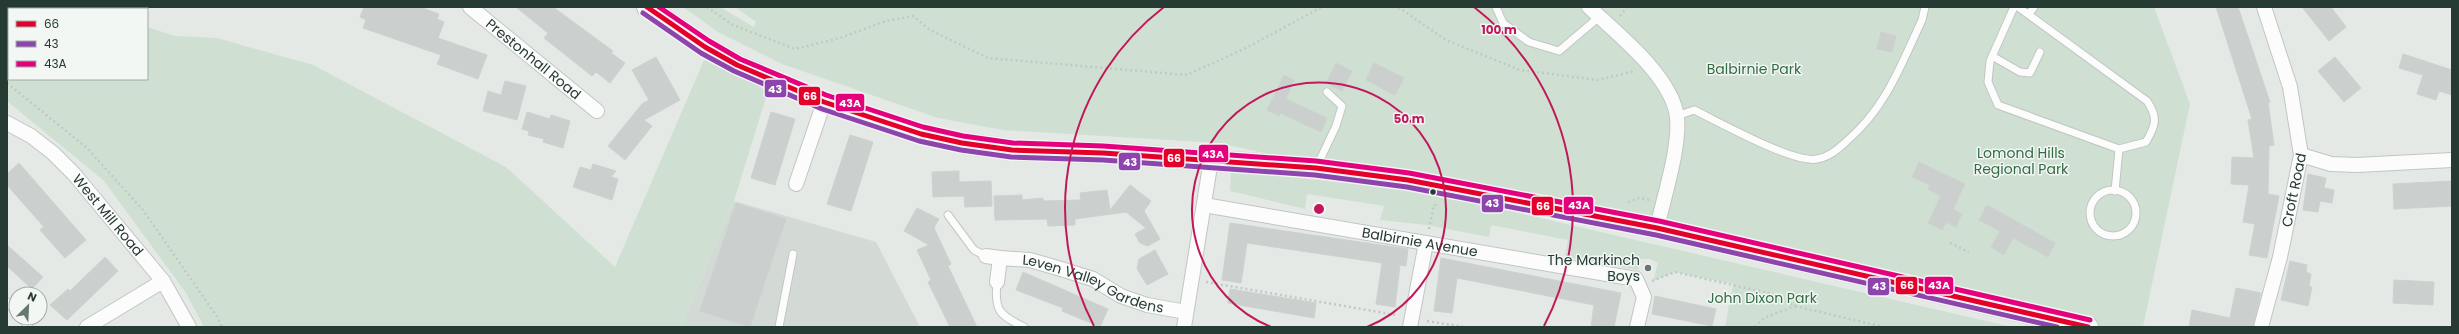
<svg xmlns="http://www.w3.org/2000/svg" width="2459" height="334" font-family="Poppins,sans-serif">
	<rect width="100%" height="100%" fill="#e4e9e6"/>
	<path fill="#d3dad6" d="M734,201l142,41 44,85h-239z"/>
	<path fill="#cfe0d2" d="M7,7h77l5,2h-80v70h138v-52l28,9 42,2 96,27 193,102 109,100 89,-207 64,31 -34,110 -53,126h-477l-18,-34 -82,-112 -97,-80z
		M683,7h37l34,20 2,-5 -21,-15h1419l36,97 -47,223h-81l-844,-184 -215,-13 -65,-12 -156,-54 -64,-32z
		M1231,171l173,18 37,6 571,132h-287l8,-43 -58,-12 -22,9 5,-18 -8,-4h-9l-3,11 -73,-14 3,-16 -77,-15 -2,12 -62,-12 -47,-5 4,-14 -77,-12 -2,15 -75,-18z"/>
	<path fill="#cbd0ce" stroke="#cdd1cf" d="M364,7h56l19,7 -2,5 7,3 -6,16 49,17 -9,24 -41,-15 4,-9 -78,-27 3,-8 -6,-3z
		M516,7h37l60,44 -2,2 14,10 -15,20 -14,-11 -4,4 -48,-38 4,-5z
		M2216,7h22l32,95 -2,1 6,42 -5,1 -1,48 11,2 -12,62 -18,-3 6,-31 -12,-2 6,-37 -18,-1 1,-27 22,1 -6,-38 4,-1z
		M2302,7h29l15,20 -17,14z
		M1881,32l15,4 -4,16 -15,-3z
		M2403,54l49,16v25l-13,-4 -3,9 -19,-6 6,-19 -24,-7z
		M656,57l24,43 -36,20 8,6 -27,34 -17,-14 34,-42 7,-4 -17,-30z
		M2335,57l26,31 -17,14 -26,-31z
		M1336,63l16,8 -10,20 -16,-8z
		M1374,63l30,15 -9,17 -29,-15z
		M1284,75l10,5 -8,19 41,19 -6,14 -41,-19 -1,3 -12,-6z
		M505,81l21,5 -9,34 -34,-9 5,-20 13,4z
		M527,112l23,7 1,-4 19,6 -7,27 -20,-6 1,-3 -16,-4 1,-4 -7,-2z
		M771,112l24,7 -20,66 -24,-7z
		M850,135l23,7 -22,69 -24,-7z
		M1919,162l46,22 -12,25 9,5 -6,13 -10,-5 -4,8 -14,-7 13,-27 -13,-7 2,-4 -18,-8z
		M19,163l67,77 -21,18 -25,-28 4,-3 -37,-42v-11z
		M593,164l23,7 -5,6 7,2 -6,21 -39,-13 7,-20 11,3z
		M959,171v11l32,-1 1,25 -27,1 -1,-11 -31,1 -1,-25z
		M2308,174l18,4 -2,10 10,2 -2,13 -12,-2 -2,11 -15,-2z
		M2452,181v25l-58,3 -1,-25z
		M1130,185l21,16 -7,10 16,28 -12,7 -8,-3 -5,-9 11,-6 -20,-16 -51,7v6l-27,1 -1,-7 -52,1 -1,-24 28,-1v5l21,-2v3l38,-1 -1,-7 27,-3 3,20z
		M736,203l50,16 -36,108 -50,-16z
		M1987,205l68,38 -7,14 -35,-19 -9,17 -13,-8 9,-16 -21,-11z
		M917,208l22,11 -5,9 17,36 -3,2 29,61h-27l-22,-45 3,-2 -14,-30 12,-5 -25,-14z
		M1230,223l178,26 -2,17 -6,-1 -5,42 -19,-3 6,-41 -135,-20 -6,40 -19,-3z
		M7,245l36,32 -11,12 -25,-23z
		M1155,250l13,24 -21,11 -10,-16 2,-10z
		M105,257l13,14 -51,49 -17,-15 18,-16 2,2z
		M1441,258l180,35 -7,34h-23l3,-22 -137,-27 -5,35 -18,-2z
		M2290,261l17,4 -1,7 5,2 -2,12 3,1 -4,19 -27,-6z
		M1023,272l85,37 -8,18 -38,-16 1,-3 -47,-18z
		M2394,280l40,2 -1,23 -40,-2z
		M2236,288l25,5 -8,34h-64l3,-17 38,8z
		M1230,289l86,14 -2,15 -86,-15z
		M1655,296l61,13 -4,17 -60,-12z"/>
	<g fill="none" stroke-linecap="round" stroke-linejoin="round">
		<g stroke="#c1c6c3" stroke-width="9">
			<path id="lane" d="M1496,7l7,16 26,19 30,9 40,-34
				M2014,7l-24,54 -2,21 10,23 121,44 27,-7c10,-17 12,-25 1,-41l-129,-94
				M2029,14l5,-7
				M1992,56l28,16 10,1 10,-21
				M1677,116l17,-6c25,12 100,54 123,49 13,-2 22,-11 31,-19 38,-33 53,-75 74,-120l3,-13
				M1317,166l19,-40 6,-20 -15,-14
				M2090 213a23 23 0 1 1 46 0a23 23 0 1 1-46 0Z
				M2115,191l4,-42
				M948,215l26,35 12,6
				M997,282c-3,28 2,33 27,45
				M7,302l9,10
				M21,318l8,9
				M779,327l14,-73"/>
		</g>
		<g stroke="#c1c6c3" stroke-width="16">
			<g id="street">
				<path id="s1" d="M470,7l127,104"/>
				<path d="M1589,7c28,27 83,69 88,110 3,31 -13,79 -20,111"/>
				<path id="s2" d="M7,123l24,13 22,17 21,21 89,107 26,46"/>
				<path d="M2301,155l30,9 26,1 95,-5"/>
				<path d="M796,184l28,-82"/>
				<path id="s3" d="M1204,205l432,74 8,18 -7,30"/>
				<path d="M986,256l14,2"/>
				<path id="s4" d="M997,282l3,-24 30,2 31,9 32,10 28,17 26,9 39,7"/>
				<path d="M87,327l76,-46"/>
				<path d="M1184,327l27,-167"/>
				<path d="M1410,327l16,-84"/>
				<path id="s5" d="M2261,327l19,-70 21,-102 -11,-68 -26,-80"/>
			</g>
		</g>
		<g stroke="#c0c6c3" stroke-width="22">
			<path id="secondary" d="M647,7l58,40 32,18 87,37 97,32 41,9 50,7 91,3 213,15 92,12 249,48 431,99"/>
		</g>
		<path stroke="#c1c9c4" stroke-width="2.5" stroke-dasharray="2 3" stroke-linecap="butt" d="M707,7l26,18 62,24 45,-11 46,-17 27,-5 17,14 58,28 199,17 61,-28 74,-40
			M1393,7l8,2 45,31 74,30 78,10 37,-9
			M1620,16l7,-9
			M7,83l80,65 56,62 75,108 4,9
			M1628,202l11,-4 11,2
			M1429,229l5,-24h3
			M1950,243l19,9
			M1652,281l23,-9 93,21 27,13 88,21
			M1206,282l190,33
			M1427,321l37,6
			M1755,327l9,-9 31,-12"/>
		<use href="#lane" stroke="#fbfcfb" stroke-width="7"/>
		<use href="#street" stroke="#fbfcfb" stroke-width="14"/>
		<use href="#secondary" stroke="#fbfcfb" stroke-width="20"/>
		<g stroke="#f2f7f4" stroke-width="8">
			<path id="bus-1" d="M647,7l58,40 32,18 87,37 97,32 41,9 50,7 91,3 213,15 92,12 249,48 431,99"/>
		</g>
		<g stroke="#f2f7f4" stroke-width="8">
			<path id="bus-2" d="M643,13l58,40 33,18 88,38 97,32 42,9 50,7 92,3 212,15 92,12 249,48 401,92"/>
		</g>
		<g stroke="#f2f7f4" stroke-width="8">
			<path id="bus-3" d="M659,7l50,34 31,18 86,36 97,32 40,9 50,7 90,3 213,15 93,12 250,48 431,99"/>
		</g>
		<use href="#bus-1" stroke="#e4002b" stroke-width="5"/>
		<use href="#bus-2" stroke="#8e44ad" stroke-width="5"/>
		<use href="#bus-3" stroke="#e5007d" stroke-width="5"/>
	</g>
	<g fill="none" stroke="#c2185b" stroke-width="2">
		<path d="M1271 327A127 127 0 1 1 1367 327"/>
		<path d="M1094 326A254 254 0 0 1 1164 7M1474 7A254 254 0 0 1 1544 326"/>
	</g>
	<circle fill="#243a32" stroke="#f2f7f4" stroke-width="1.5" cx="1433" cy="192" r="3.5"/>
	<circle fill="#677771" stroke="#f2f7f4" stroke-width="1.5" cx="1648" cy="268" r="4"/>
	<g text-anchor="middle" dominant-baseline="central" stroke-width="3" stroke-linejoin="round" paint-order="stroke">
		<g font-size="14" fill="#243a32" stroke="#f2f7f4">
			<text stroke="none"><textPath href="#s1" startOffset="82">Prestonhall Road</textPath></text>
			<text stroke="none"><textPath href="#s5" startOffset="141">Croft Road</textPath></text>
			<text stroke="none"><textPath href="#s2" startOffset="138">West Mill Road</textPath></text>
			<text stroke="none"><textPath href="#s3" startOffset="219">Balbirnie Avenue</textPath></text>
			<text stroke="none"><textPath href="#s4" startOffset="122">Leven Valley Gardens</textPath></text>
		</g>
		<g font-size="14" fill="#336c43" stroke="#f2f7f4">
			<text x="1754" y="69">Balbirnie Park</text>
			<text x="2021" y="153">Lomond Hills<tspan x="2021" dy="16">Regional Park</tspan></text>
			<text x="1762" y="298">John Dixon Park</text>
		</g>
		<g font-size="14" fill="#243a32" stroke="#f2f7f4" text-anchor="end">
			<text x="1640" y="260">The Markinch<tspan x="1640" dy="16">Boys</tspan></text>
		</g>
	</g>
	<circle cx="1319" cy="209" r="6" fill="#c2185b" stroke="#f2f7f4" stroke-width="2"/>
	<g font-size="12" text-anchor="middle" font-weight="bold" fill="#c2185b" stroke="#f2f7f4" stroke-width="3" stroke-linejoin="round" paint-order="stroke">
		<text x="1499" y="34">100 m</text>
		<text x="1409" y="123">50 m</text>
	</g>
	<g stroke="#f2f7f4" stroke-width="1.5">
		<rect x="764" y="79" width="23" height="19" rx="4" fill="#8e44ad"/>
		<rect x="798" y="86" width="23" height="20" rx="4" fill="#e4002b"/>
		<rect x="835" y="93" width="30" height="19" rx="4" fill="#e5007d"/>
		<rect x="1198" y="144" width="31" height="19" rx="4" fill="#e5007d"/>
		<rect x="1163" y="148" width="22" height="20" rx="4" fill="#e4002b"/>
		<rect x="1118" y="152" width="23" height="19" rx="4" fill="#8e44ad"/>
		<rect x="1481" y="194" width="23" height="19" rx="4" fill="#8e44ad"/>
		<rect x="1563" y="196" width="31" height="19" rx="4" fill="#e5007d"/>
		<rect x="1531" y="196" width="23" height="20" rx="4" fill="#e4002b"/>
		<rect x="1895" y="276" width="23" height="19" rx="4" fill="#e4002b"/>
		<rect x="1924" y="276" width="30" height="19" rx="4" fill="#e5007d"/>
		<rect x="1867" y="277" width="23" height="19" rx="4" fill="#8e44ad"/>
	</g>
	<g font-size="11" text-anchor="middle" font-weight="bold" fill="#fff">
		<text x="775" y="93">43</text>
		<text x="810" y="100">66</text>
		<text x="850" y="107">43A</text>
		<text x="1213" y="158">43A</text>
		<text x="1174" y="162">66</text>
		<text x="1130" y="166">43</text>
		<text x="1492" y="207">43</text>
		<text x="1579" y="209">43A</text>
		<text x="1543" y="210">66</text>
		<text x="1907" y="289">66</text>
		<text x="1939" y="289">43A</text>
		<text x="1879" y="290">43</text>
	</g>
	<rect width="2459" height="334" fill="none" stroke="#243a32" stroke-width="16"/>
	<rect x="8" y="8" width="140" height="72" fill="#f2f7f4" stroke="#a0aba6"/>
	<rect x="16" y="21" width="20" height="6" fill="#e4002b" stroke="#a0aba6"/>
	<text x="44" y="28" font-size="12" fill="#243a32">66</text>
	<rect x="16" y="41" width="20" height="6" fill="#8e44ad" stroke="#a0aba6"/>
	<text x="44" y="48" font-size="12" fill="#243a32">43</text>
	<rect x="16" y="61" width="20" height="6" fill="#e5007d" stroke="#a0aba6"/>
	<text x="44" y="68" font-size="12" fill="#243a32">43A</text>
	<g transform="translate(28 306) rotate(24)"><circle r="19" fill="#f2f7f4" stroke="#a0aba6"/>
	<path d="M0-3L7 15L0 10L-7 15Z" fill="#677771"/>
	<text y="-6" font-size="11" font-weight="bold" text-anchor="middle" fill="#243a32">N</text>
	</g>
</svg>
